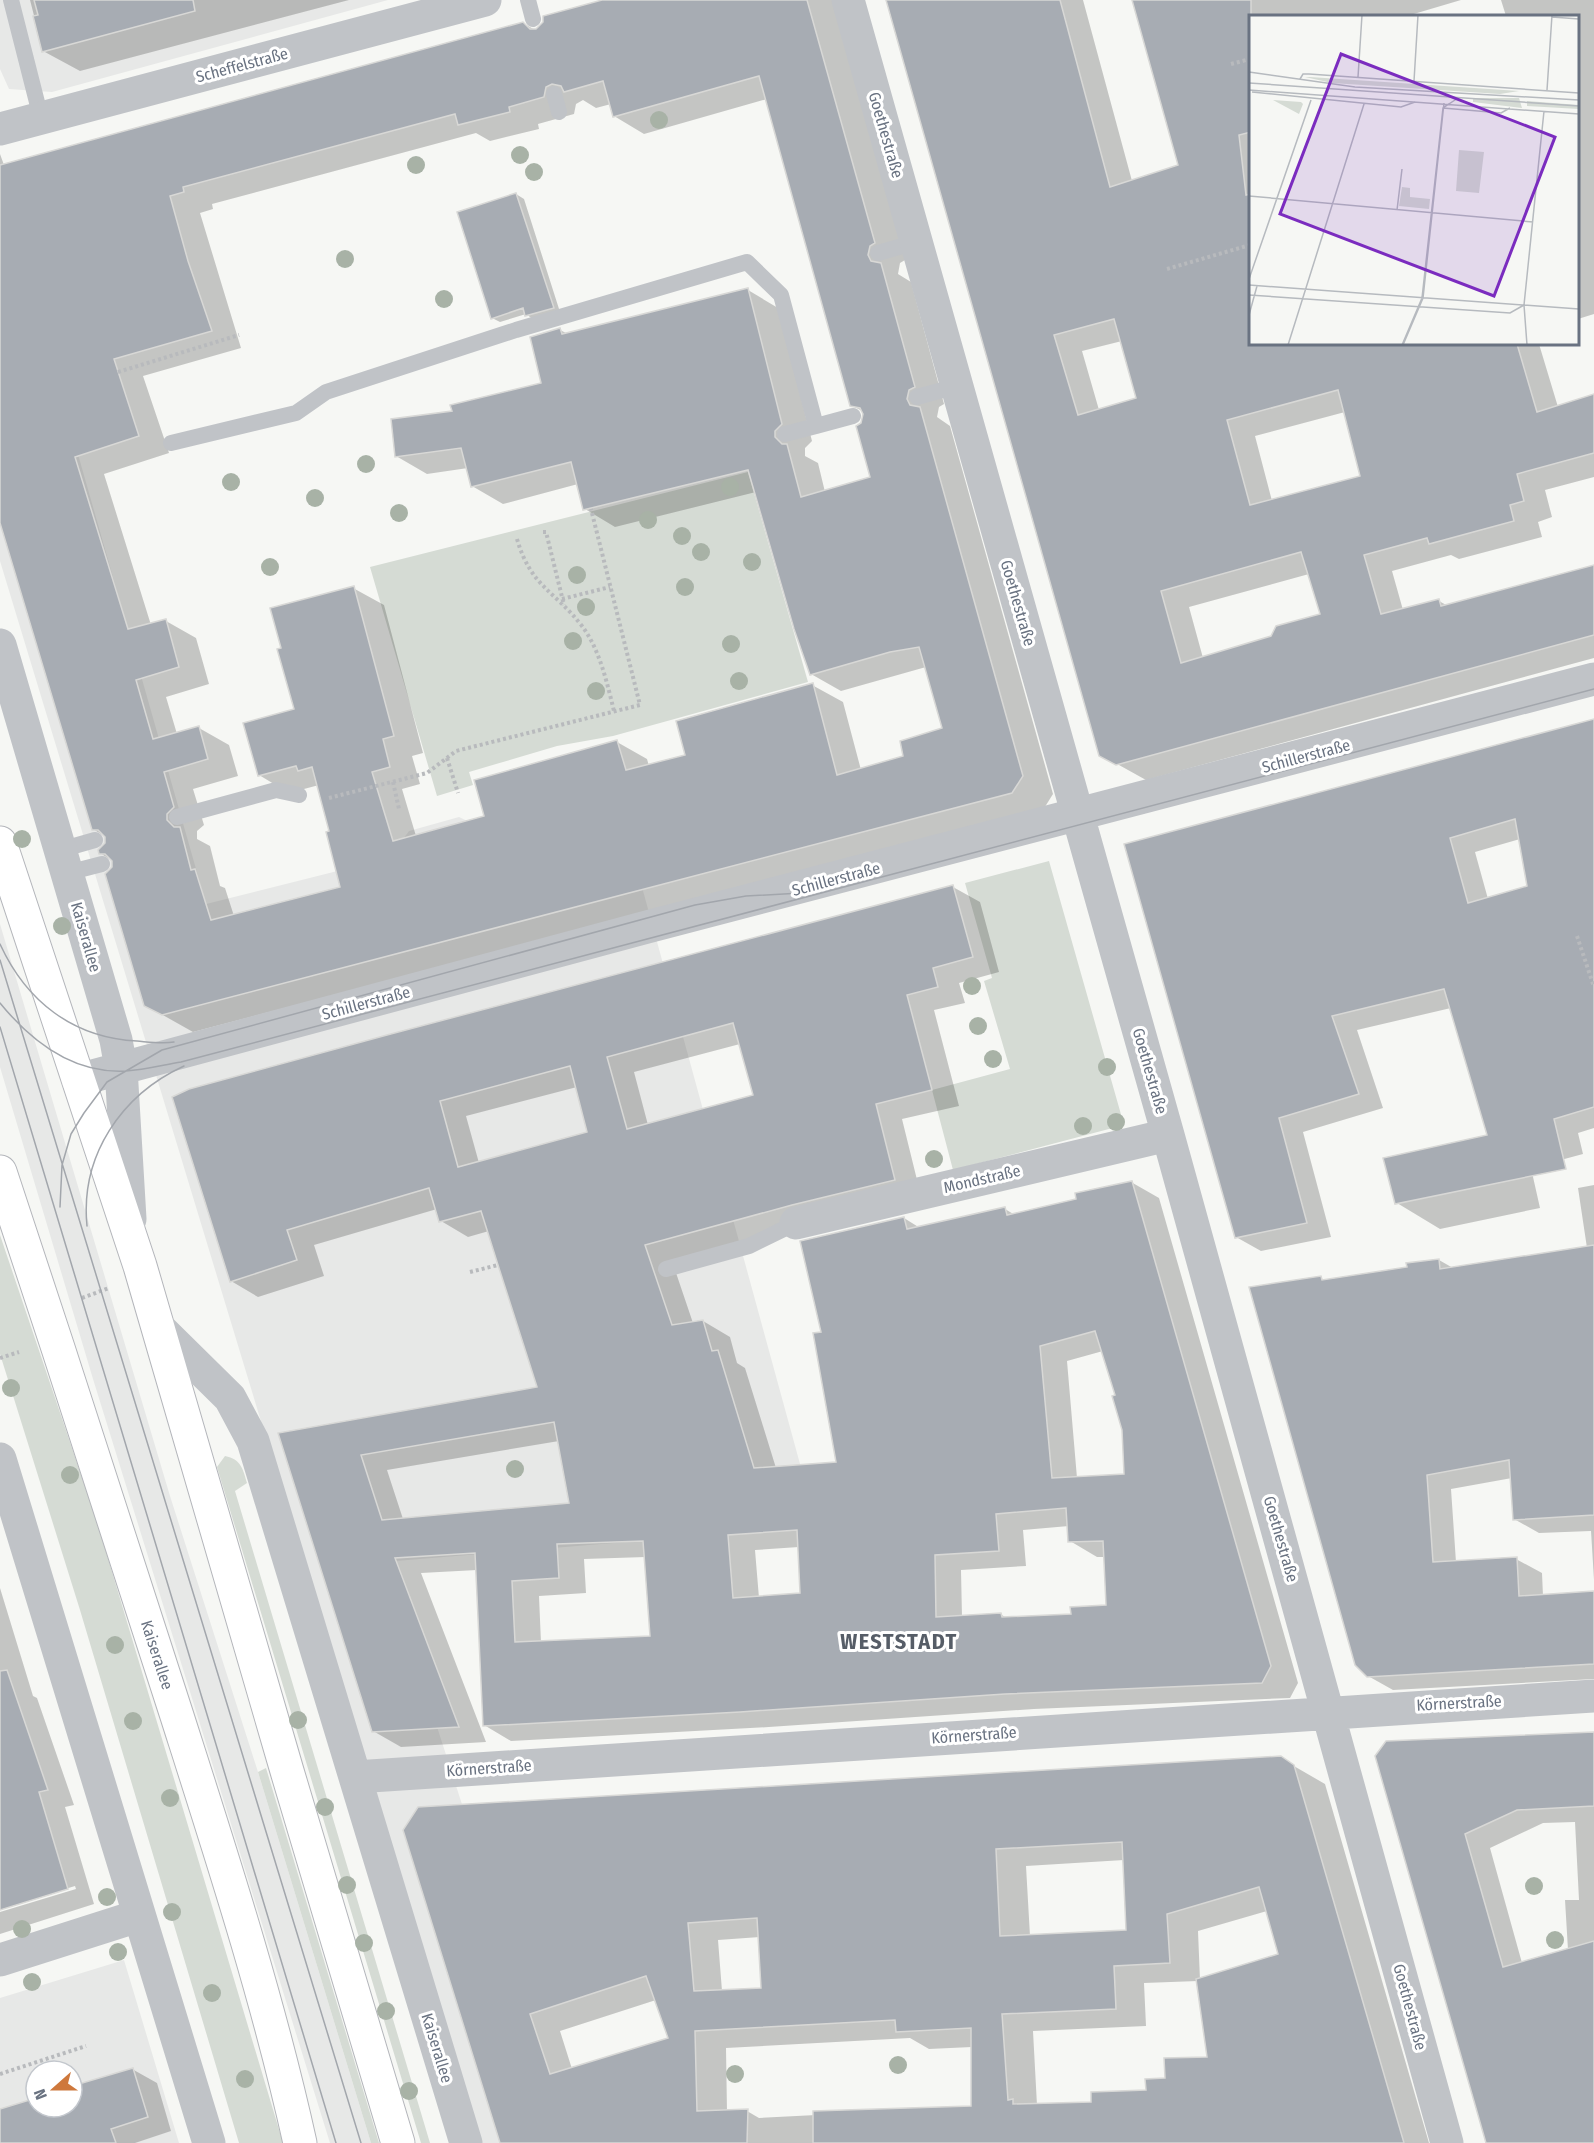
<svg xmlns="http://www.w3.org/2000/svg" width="1594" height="2143" font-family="'Fira Sans Condensed',sans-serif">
	<rect width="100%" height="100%" fill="#f6f7f4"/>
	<path fill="#e7e8e7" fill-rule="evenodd" d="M0,0h388l-336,92 -43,-3 -9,-20z
		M0,180l206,724 183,-46 20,-27 50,-14 23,11 134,-36 201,734 -433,36 187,581h-91l-480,-1582z
		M0,924l170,572 88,276 113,371h-41l-237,-764 -93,-312z
		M124,1960l55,183h-179v-145zM36,2071h36v36h-36z"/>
	<path fill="#d5dbd4" d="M748,472l60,210 -195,54 -56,10 -88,26 4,13 -36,11 -67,-229z
		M1049,861l75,264 -171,45 -21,-80 78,-21 -26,-88 8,-3 -27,-95z
		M0,1235l98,290 185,618h-44l-159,-533 -80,-256z
		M225,1456c16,3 18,13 22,27l-12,8 195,652h-9l-204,-676z
		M266,1768l113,375h-8l-113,-371z"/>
	<path fill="#0003" fill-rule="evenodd" d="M30,0h319l-269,71 -37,-20z
		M607,0h225l73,260 -5,3 -2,11 13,8 33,122 -5,3 -2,10 13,9 103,368 -10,16 -850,222 -48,-27 -32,-144 -13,-8 6,-9v-7l-13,-8 -93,-315v-360l4,11 519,-142 12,7zM767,99l84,306 13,7 -2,12 10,54 -47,14 -7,-29 -13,-7v-8l7,-7 -34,-133 -30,-18 -180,44 -8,-4 -17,54 -89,28 -58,44 31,18 41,-6 4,18 31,18 75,-20 7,25 30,18 141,-35 55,182 30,17 85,-24 18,62 -39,28 -44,13 -18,-68 -31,-17 -126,71 -37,10 -2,-7 -30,-17 -131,75 -70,19 -14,-47 18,-5 -8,-28 11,-3 -39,-148 -31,-17 -57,122 -37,65 30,18 30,-8 23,103 -108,28 -9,-28 -5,-2 -10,-40 -13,-7v-8l7,-6 -11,-36 45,-13 -9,-31 -30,-17 -22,6 -11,-37 43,-13 -13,-46 -30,-17 -15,4 -47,-151 65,-21 -26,-77 98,-28 -41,-135 13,-4 -1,-5 264,-71 14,8 49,-12 -1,-5 36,-10 2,-10 7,-4 13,8 15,-4 3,12 30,18z
		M888,0h195l49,181 48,-15 -4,-166h285l-54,16h-157v328h150l2,6 17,-6h120l19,63 36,-11v81l-49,13 7,27 -14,5 4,15 -83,22 -8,-4 -59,16 11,39 36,-9 9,5 146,-39v91l-448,122 -45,-25zM1122,341l16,58 -39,11 -17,-59zM1345,412l17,65 -90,24 -17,-65zM1309,574l13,41 -50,23 -69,20 -14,-51z
		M1501,0h93v314l-16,5v-303h-72z
		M516,194l8,5 36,113 -26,8 -8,-6 -26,8 -8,-4z
		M1594,721v407l-16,5 5,21 -52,14 9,40 -100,21 -43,-26 93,-63 -39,-132 -94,22 26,78 -80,24 28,105 -70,14 -25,-14 -110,-392zM1520,839l9,48 -41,12 -13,-47z
		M953,887l27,15 19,70 -40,11 6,20 -31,7 25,96 -57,13 19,77 -249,65 21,62 10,-2 27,16 7,26 8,5 31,100 62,-5 -15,-130 81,-115 16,10 85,-19 10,6 63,-15 53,-18 28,16 139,485 -8,15 -256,11 -265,18 -258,14 -27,-16 -7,-155 -56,3 65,169 -85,5 -28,-16 -94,-297 260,-45 -50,-158 -21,6 -27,-16 -4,-12 -123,36 10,31 -66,21 -27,-16 -57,-184zM740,1044l15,52 -107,29 -14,-53zM577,1087l11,46 -109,30 -13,-47zM1103,1351l14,45 7,33 2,47 -49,2 -10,-117zM559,1441l12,63 -168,15 -16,-49zM1069,1526l1,15 27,16h8l3,50 -36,8 -65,3 -7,-4 -38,3 -1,-47 65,-4 -3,-36zM799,1547l3,47 -43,4 -4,-48zM646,1557l5,81 -110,5 -2,-47 47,-3 -2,-34z
		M1594,1185v395l-3,-49 -52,2 -25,-14 -2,-41 -61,11 5,73 60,-3 26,14 1,23 51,-3v86l-201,11 -25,-14 -47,-398 5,3 82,-13 31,-8 14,8 134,-20 -9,-60z
		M0,1588l33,108 4,2 37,107 -9,2 29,97 -94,30v-22l76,-23 -1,-3 -75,23z
		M1594,1733v410h-107l-110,-387zM1575,1822l4,78h-14l3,50 -46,13 -32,-115 53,-25z
		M1280,1758l45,26 104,359h-928l-96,-312zM1124,1860l4,71 -98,5 -4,-70zM1267,1911l13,44 -80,25 -2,-49zM760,1937l3,52 -41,2 -4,-51zM1198,1981l11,77 -62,34 -55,11 -55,2 -4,-74 113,-5 -2,-43zM656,2000l14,39 -98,30 -12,-38zM910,2038l19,11 43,-2 1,60 -214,11 -12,-7 -20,1 -1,-64z
		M132,2069l25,14 14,48 -36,12h-133l-2,-33 36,-11v8h36v-19z"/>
	<path fill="#a7acb3" stroke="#d8d8d6" stroke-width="1.5" fill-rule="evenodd" d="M34,0h159l2,11 -153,41 -9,-36 5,-1z
		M602,0h205l68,243 -5,3 -2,9 3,6 10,2 34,124 -6,3 -2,9 3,6 10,2 103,369 -11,17 -850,222 -18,-9 -39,-132 7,-7v-6l-7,-7h-6l-1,-4 7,-7v-6l-7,-7h-6l-92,-307v-358l523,-143 7,7h6l7,-7v-6zM759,76l91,330 10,2 3,6 -2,9 -5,3 14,51 -69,20 -14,-53h-5l-7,-7v-6l7,-7 -34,-136 -186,46 -2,-6 -30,9 11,46 -91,22 2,6 -61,8 4,38 66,-9 10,39 100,-25 12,48 165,-40 46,159 16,46 80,-23 29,-5 23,81 -42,13 3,15 -66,19 -24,-92 -137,38 9,34 -59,15 -9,-30 -143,40 10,36 -91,25 -21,-69 18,-5 -7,-28 11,-3 -40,-150 -84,22 11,40 -4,1 17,60 -51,14 15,53 38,-10 2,5 14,-4 17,64 -3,1 14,55 -129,33 -16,-51 -4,1 -11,-43h-6l-7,-7v-6l7,-7 -10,-35 44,-13 -9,-33 -46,13 -17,-59 43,-13 -13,-48 -38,10 -53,-172 64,-21 -25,-77 98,-28 -24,-70 -18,-65 14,-4 -1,-5 272,-73 3,11 52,-13 -1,-5 35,-10 2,-10 6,-3 9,2 3,6 39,-11 10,36z
		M886,0h174l50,187 68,-22 -46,-165h119v132l-12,3 7,60 5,-1v150h266l20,68 57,-18v59l-77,21 7,27 -14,4 4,16 -85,23 -2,-6 -63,17 17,59 58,-15 2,7 153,-41v70l-478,130 -17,-9zM1114,319l22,79 -58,17 -24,-80zM1338,390l22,86 -110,29 -23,-85zM1301,552l19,62 -44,12 -5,10 -90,27 -20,-72z
		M516,193l38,115 -29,8 -2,-8 -32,11 -34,-107z
		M1594,719v388l-40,12 12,50 -171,35 -12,-46 104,-23 -43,-146 -112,27 27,78 -80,24 28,105 -72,15 -111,-394zM1515,819l12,67 -59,17 -18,-65z
		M953,885l20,72 -40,11 5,19 -31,8 25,95 -56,14 19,76 -103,25 -147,40 27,80 31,-5 9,31 6,-1 36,118 82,-6 -23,-129 8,-1 -21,-91 104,-24 3,12 98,-22 2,8 69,-16 -1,-6 57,-12 139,485 -9,17 -257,11 -265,18 -257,14 -8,-173 -80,5 64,169 -87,5 -94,-299 259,-46 -39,-122 -17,-54 -42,11 -10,-34 -142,42 10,30 -67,22 -58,-185 17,-8 198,-54zM733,1023l20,72 -126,34 -20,-72zM570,1066l17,66 -129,35 -18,-66zM1095,1331l20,64 -3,1 10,34 2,44 -72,4 -12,-132zM554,1422l15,81 -187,17 -21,-65zM1066,1508l2,34 35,-1 3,64 -36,2 1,7 -69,3 -1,-4 -65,4 -1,-62 64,-4 -3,-37zM797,1530l3,63 -67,5 -5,-63zM643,1541l7,95 -135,6 -3,-61 47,-3 -2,-34z
		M1594,1245v270l-81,5 -4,-60 -82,15 6,87 84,-5 2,39 75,-5v73l-227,13 -12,-12 -106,-378 72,-11 1,4 85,-13 -1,-4 33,-4 1,10z
		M7,1670l41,120 -9,2 29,97 -68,21v-239z
		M1594,1732v74l-77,4 -52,24 38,133 91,-26v202h-108l-111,-387 11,-15z
		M1281,1756l13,9 110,378h-591v-32l158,-5v-78l-75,4 -1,-12 -200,11 2,80 51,-2 -1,34h-247l-97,-313 15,-23zM1122,1842l4,88 -126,6 -4,-87zM1259,1887l19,67 -82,25 11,78 -43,1 1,20 -20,1 1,11 -55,2v10l-78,2v-5l-5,1 -6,-86 114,-5 -2,-43 56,-3 -3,-49zM757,1918l4,70 -67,3 -6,-68zM646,1976l22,62 -118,36 -20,-60z
		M133,2068l15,49 -37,12 5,14h-116v-34l36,-11v9h36v-21z"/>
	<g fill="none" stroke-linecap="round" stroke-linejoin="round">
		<g stroke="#b4b6bb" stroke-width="35">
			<path id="primary" d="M0,843l140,423 147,505 111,372
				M0,1172c60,181 119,362 177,544 45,141 91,282 123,427"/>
		</g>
		<path stroke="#b8babd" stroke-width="4" stroke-dasharray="3 3" stroke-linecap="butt" d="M1231,64l19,-5
			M1167,269l83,-24
			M118,372l121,-37
			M543,532h3l18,73
			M517,539c14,48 37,51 65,87 18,24 25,57 32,85
			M562,599l48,-12
			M447,758l11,35
			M393,782l6,27
			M329,798l98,-25 29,-22 184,-46 -49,-196
			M1577,936l17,51
			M470,1272l28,-7
			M82,1298l27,-10
			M0,1358l19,-6
			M0,2074l86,-28"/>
		<path stroke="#c0c3c7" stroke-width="16" d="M11,0l30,118
			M528,0l5,19
			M554,94l5,18
			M878,253l38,-11
			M917,397l40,-11
			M785,434l31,-8
			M171,443l125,-30 30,-21 190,-62 231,-68 34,33 35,131 37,-10
			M177,817l99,-27 23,5
			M60,850l35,-10
			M67,873l35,-9
			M666,1269l83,-23 47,-23"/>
		<path stroke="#c0c3c7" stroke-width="33" d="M848,0l320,1135 279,1008
			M0,129l485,-129
			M0,645l116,395 5,28 9,151
			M78,1080l569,-153 947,-248
			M796,1223l372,-88
			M159,1328l71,70 23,43 213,702
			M0,1459l209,684
			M355,1777l1239,-81
			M0,1960l138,-44"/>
		<use href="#primary" stroke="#fff" stroke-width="33"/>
		<path stroke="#a2a6ac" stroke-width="1.5" d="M0,944c26,57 73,94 137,97 12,1 25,3 37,1
			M0,960l361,1183
			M0,1003c31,38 73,71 126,68 18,-1 37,-6 55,-9l1413,-373
			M0,1027l336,1116
			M60,1207l2,-42 9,-31 13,-21 23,-31 55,-32 533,-145 51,-9 55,-3
			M87,1226c-7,-70 34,-131 97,-160"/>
	</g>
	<g fill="#a8b2a6">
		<circle cx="659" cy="120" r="9"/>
		<circle cx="520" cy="155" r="9"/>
		<circle cx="416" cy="165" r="9"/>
		<circle cx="534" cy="172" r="9"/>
		<circle cx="345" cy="259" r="9"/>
		<circle cx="444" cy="299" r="9"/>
		<circle cx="366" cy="464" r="9"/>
		<circle cx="231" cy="482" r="9"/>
		<circle cx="730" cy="487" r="9"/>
		<circle cx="315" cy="498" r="9"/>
		<circle cx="399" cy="513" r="9"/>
		<circle cx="648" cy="520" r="9"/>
		<circle cx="682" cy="536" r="9"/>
		<circle cx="701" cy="552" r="9"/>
		<circle cx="752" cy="562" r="9"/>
		<circle cx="270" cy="567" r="9"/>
		<circle cx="577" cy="575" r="9"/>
		<circle cx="685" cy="587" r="9"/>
		<circle cx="586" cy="607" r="9"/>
		<circle cx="573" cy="641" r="9"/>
		<circle cx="731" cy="644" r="9"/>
		<circle cx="739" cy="681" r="9"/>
		<circle cx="596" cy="691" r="9"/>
		<circle cx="22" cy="839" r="9"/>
		<circle cx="62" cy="926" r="9"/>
		<circle cx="972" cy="986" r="9"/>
		<circle cx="978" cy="1026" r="9"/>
		<circle cx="993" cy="1059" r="9"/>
		<circle cx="1107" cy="1067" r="9"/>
		<circle cx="1116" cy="1122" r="9"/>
		<circle cx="1083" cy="1126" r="9"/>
		<circle cx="934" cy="1159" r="9"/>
		<circle cx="11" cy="1388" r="9"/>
		<circle cx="515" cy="1469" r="9"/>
		<circle cx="70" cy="1475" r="9"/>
		<circle cx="115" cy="1645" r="9"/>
		<circle cx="298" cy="1720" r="9"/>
		<circle cx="133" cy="1721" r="9"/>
		<circle cx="170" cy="1798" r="9"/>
		<circle cx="325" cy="1807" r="9"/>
		<circle cx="347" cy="1885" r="9"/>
		<circle cx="1534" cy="1886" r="9"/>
		<circle cx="107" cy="1897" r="9"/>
		<circle cx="172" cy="1912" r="9"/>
		<circle cx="22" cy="1929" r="9"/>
		<circle cx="1555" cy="1940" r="9"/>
		<circle cx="364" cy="1943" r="9"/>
		<circle cx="118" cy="1952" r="9"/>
		<circle cx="32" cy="1982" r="9"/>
		<circle cx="212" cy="1993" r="9"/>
		<circle cx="386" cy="2011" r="9"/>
		<circle cx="898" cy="2065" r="9"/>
		<circle cx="735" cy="2074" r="9"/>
		<circle cx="245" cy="2079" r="9"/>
		<circle cx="409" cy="2091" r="9"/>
	</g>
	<g text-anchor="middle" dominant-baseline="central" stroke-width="6" stroke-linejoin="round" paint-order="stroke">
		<g font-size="16" fill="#697281" stroke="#fff">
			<text transform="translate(242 65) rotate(-15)">Scheffelstraße</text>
			<text transform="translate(886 135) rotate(74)">Goethestraße</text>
			<text transform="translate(1018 603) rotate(74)">Goethestraße</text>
			<text transform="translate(1306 756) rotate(-15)">Schillerstraße</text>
			<text transform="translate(836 879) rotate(-15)">Schillerstraße</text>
			<text transform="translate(86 937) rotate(74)">Kaiserallee</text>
			<text transform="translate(366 1003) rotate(-15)">Schillerstraße</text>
			<text transform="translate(1150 1071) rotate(74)">Goethestraße</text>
			<text transform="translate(982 1179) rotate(-13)">Mondstraße</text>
			<text transform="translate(1281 1539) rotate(74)">Goethestraße</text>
			<text transform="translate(157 1655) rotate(72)">Kaiserallee</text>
			<text transform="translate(1459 1703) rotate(-3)">Körnerstraße</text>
			<text transform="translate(974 1735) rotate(-4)">Körnerstraße</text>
			<text transform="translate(489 1768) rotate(-4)">Körnerstraße</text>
			<text transform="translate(1410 2007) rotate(75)">Goethestraße</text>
			<text transform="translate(437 2048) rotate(73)">Kaiserallee</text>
		</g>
		<g font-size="22" font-weight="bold" letter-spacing="1.5" fill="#565d67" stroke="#fff">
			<text x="899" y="1641">WESTSTADT</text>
		</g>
	</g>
	<g transform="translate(1249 15)">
		<rect width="330" height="330" fill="#f6f7f4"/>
		<path d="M56,62h5l209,14 -19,3 -168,-11zM224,83h46l3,10 -49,-6zM24,85l28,2 2,2 -4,10zM278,86l52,4v4l-52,-3zM210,135l25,2 -5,41 -23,-2zM153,172l8,1v9l20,2 -1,10 -30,-3z" fill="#d5dbd4"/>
		<path fill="none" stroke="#b6babf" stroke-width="1.5" d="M303,2l27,2M0,57l106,15 224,13M109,62l4,-62M51,64l3,-5h6l270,19M165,66l4,-66M0,68l330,23M0,75l330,24M298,75l5,-75M3,77l149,15 14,-5M194,93l58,5 9,-5M0,181l284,26M148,195l5,-41M0,264l62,-179M0,270l330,24M0,280l261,18 14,-8M0,300l8,-29M39,330l76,-241M153,330l20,-47 21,-190 15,-10M154,330l20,-47 21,-195M278,330l-3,-40 20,-194"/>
		<path fill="#7b2cbf" fill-opacity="0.15" stroke="#7b2cbf" stroke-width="3" d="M92,39l214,83 -61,159 -214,-82z"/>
		<rect width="330" height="330" fill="none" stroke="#697281" stroke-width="3"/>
	</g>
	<g transform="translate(54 2089) rotate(249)"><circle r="28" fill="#ffffff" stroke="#c3c7cd" stroke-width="1.5"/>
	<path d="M0-4.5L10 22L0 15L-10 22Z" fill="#ce783c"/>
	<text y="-9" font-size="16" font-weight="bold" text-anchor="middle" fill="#697281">N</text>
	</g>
</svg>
